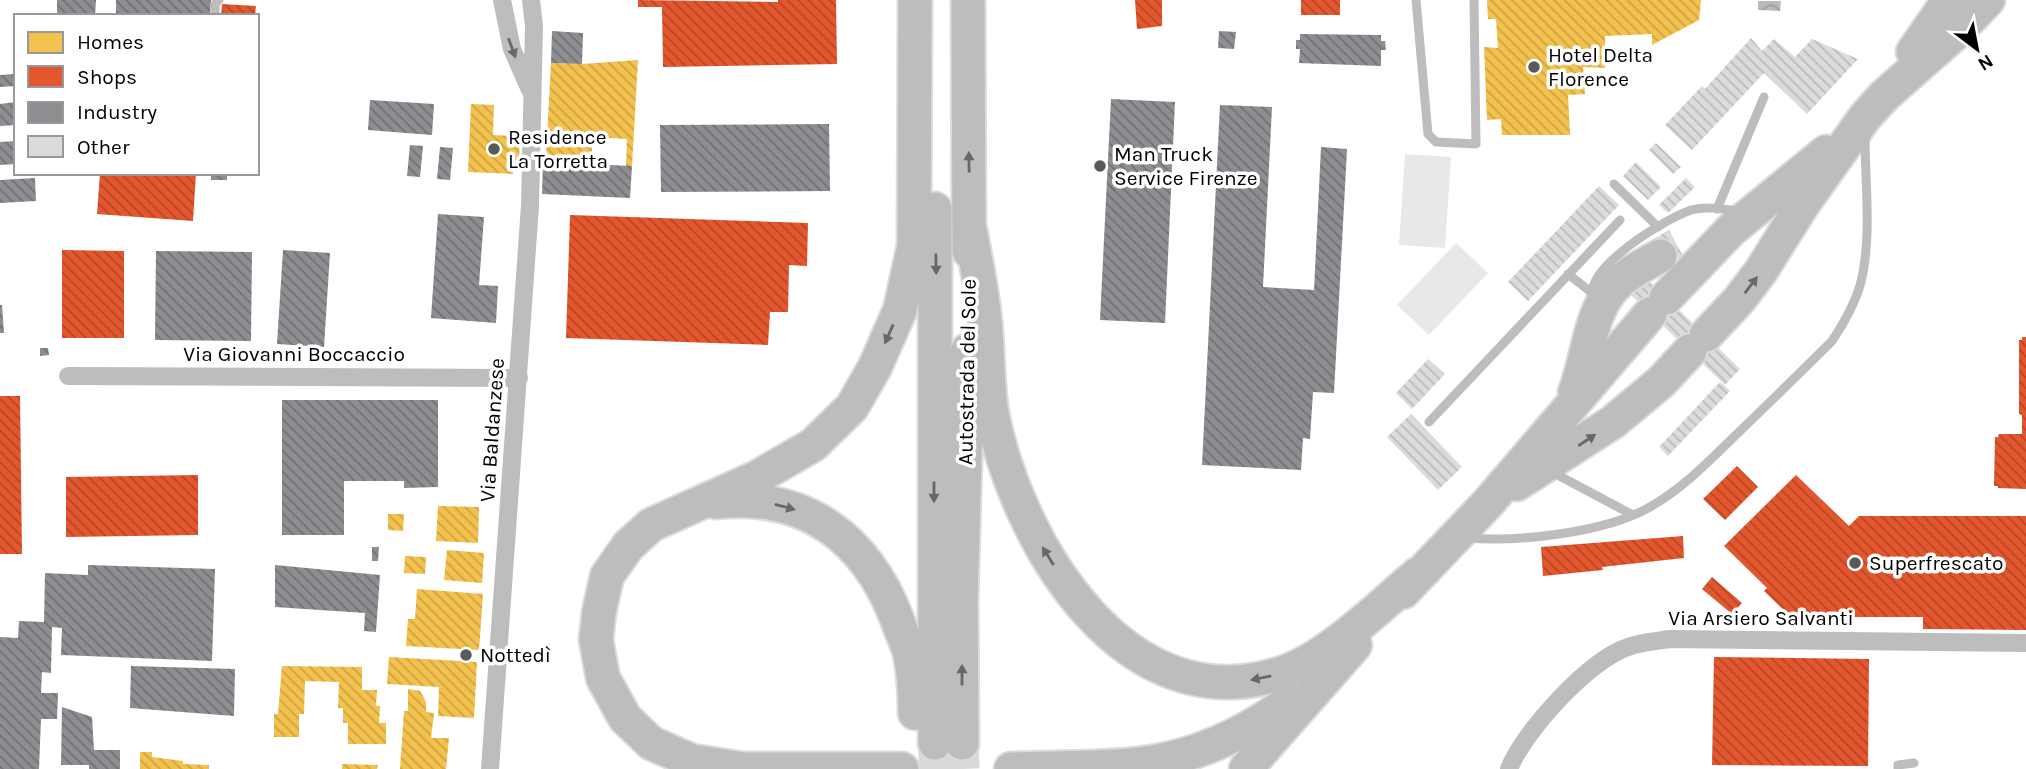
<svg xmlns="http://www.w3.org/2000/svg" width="2026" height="769" font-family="Karla,sans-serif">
	<defs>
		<pattern id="water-waves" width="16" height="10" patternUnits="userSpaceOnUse" patternTransform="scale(1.75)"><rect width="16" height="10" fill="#bababa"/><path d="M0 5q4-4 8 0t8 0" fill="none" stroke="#9e9e9e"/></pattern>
		<pattern id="homes-back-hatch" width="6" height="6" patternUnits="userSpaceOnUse" patternTransform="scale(1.75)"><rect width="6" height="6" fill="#f2c14e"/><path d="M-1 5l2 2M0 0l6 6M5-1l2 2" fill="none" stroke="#cea442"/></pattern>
		<pattern id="shops-back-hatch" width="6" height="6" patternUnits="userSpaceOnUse" patternTransform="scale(1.75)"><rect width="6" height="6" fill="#e4572e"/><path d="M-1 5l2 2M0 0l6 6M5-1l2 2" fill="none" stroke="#b64625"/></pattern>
		<pattern id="industry-back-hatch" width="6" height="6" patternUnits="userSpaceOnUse" patternTransform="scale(1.75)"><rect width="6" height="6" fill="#8d8d92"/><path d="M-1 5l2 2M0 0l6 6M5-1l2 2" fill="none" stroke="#717175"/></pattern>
		<pattern id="building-back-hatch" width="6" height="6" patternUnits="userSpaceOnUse" patternTransform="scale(1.75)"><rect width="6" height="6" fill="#dbdbdb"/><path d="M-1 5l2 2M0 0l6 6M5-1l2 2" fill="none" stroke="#bababa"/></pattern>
	</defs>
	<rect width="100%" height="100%" fill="#fff"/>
	<path fill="#e8e8e8" d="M1405,154l46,3 -6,91 -46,-3z
		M1456,243l32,30 -59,62 -32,-30z"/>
	<path fill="url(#water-waves)" d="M1758,1h23l-1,10 -22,-1z"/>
	<path fill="url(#homes-back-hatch)" d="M1487,0h214l-2,20 -47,25v-11l-47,2v32l-22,-1 2,27 -17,1 2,40h-68l-1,-16 -14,1 -3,-73 14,1 -2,-29h-8z
		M638,60l-6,106h-6l1,-27 -34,-2 -2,24 -45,-5 5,-93 31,1z
		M471,104l23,1 -1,30 27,1 -1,26 -6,-1v13l-45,-2z
		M438,506l41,1 -1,36 -42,-2z
		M388,514h16l-1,17 -15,-1z
		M447,550l37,3 -2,30 -38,-3z
		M405,556l21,1 -1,17 -21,-1z
		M417,589l66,5 -4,56 -73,-4 2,-27h7z
		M389,657l88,5 -3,56 -36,-2 1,-29 -52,-3z
		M282,666l80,1v23h15l-1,16h4l-1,17h7v21h-38v-21h-5v-15h-5l1,-26 -34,-1 -1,33h-5v23h-25v-23h4z
		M408,689l12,2 6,11v10l8,1 -3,25h18l-3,31h-46l4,-58h4z
		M140,752h12v5l31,4v3l26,1v4h-69z
		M342,764l36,1 -1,4h-35z"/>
	<path fill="url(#shops-back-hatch)" d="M638,0l140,2v-2h58l1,64 -174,3 -1,-60h-24z
		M1135,0h27v26l-25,3z
		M1301,0h39v15h-39z
		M222,4l34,2 -1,10h-34z
		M100,173h96l-3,48 -96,-7z
		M570,215l238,8 -1,43 -18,-1 -1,47h-18l-2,33 -202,-7z
		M62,250l62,1v87h-62z
		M2022,337h4v152l-28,-1v-2h-4l1,-49h3l1,-3h23v-19l-3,-1v-74h3z
		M0,396h20l2,158h-22z
		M1737,466l21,21 -33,33 -22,-21z
		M198,475v60l-132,2v-60z
		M1796,475l53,51 10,-10h167v114l-103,-1v-12h-132l-27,-26 3,-3 -43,-42z
		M1683,536l1,22 -82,9 1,3 -60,6 -2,-29z
		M1712,577l30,26 -10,11 -30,-25z
		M1714,657l155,2 -1,107 -156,-1z"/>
	<path fill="url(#industry-back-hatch)" d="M57,0h39l-1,16h-38z
		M116,0h95l-1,16h-94z
		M552,31l31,2 -1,31 -31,-1z
		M1219,31l17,1 -2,17 -16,-1z
		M1300,34l81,1v6h4l1,9h-5v16l-82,-3 1,-14h-4v-9h4z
		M16,74v12l-16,1v-12z
		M1111,99l64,3 -10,221 -65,-3z
		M370,100l64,4 -2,31 -64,-5z
		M16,102v23l-16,1v-22z
		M1220,105l52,2 -9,180 51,3 7,-143 26,2 -13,244 -21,-1 -3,47 -7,-1 -2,32 -99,-5z
		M829,124l1,67 -169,1 -1,-67z
		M16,141v23l-16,1v-23z
		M410,145l13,1 -3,31 -13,-1z
		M440,147l13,1 -3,32 -13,-1z
		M543,162l89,4 -2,32 -88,-4z
		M211,173h16v7h-16z
		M35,178l1,23 -36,2v-23z
		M438,214l46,3 -5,68 19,1 -2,37 -65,-5z
		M283,250l47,3 -6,94 -47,-3z
		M156,251l96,1 -1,89 -96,-1z
		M0,305h2l2,28h-4z
		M40,348h8l1,7 -9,1z
		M282,400h156v87l-34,1v-7h-60v54h-62z
		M372,547h7l-1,14h-6z
		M88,565l127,4 -3,92 -151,-6 1,-27 -10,-1 -1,46 -9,-1 -1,21h17l-1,26h-16l-2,50h-39v-132l18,1 1,-17 25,1 1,-49 43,2z
		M275,565l105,10 -4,57 -12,-1 1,-18 -90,-6z
		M131,666l104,3 -1,47 -104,-8z
		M62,707l30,10 2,33h26v19h-31v-4h-28z"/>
	<path fill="url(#building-back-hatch)" d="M1751,38l11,13 12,-12 21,18 17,-18 46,20 -51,55 -43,-41 -72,77 -27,-25 37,-39 3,3z
		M1656,143l25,24 -8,7 -24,-24z
		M1636,162l25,25 -13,13 -25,-24z
		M1686,178l9,9 -27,26 -9,-8z
		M1599,186l20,19 -91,96 -20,-19z
		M1669,230l16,30 -18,10 -15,-30z
		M1646,278l94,91 -15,16 -95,-91z
		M1428,359l17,15 -33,35 -16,-16z
		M1720,382l10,9 -62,65 -9,-9z
		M1411,414l51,53 -24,23 -51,-53z"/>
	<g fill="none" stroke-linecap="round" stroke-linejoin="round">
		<path stroke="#d9d9d9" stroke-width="33" stroke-dasharray="33 17" stroke-linecap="butt" d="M935,743v26
			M962,743l1,26"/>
		<g stroke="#dbdbdb" stroke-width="37">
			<path id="motorway" d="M968,0l1,251
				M1913,52l36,-52
				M970,230c5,27 11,55 14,83 5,35 2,71 9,106 27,127 133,306 289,254 45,-14 99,-68 136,-99
				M1666,298l65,-68 95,-78
				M1706,335l33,-35 22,-29 42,-67 62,-87 19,-21 76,-67 28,-29
				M1575,392c14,-35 14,-84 44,-110 12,-11 27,-18 41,-26
				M1517,484l96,-62 48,-40 29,-31
				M716,502c89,-10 150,36 181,117 4,12 10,24 13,35 4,19 5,40 5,59
				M1403,592l85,-89 162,-189
				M935,743v-534
				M962,743l-1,-143 7,-250
				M902,769h-159l-51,-8 -41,-18 -26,-25 -22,-40 -7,-38 3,-28 8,-36 21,-30 23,-21 105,-47 57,-33 39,-38 23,-40 25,-57 14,-64 1,-246
				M1011,769c46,-2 95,0 141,-7 50,-8 97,-31 138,-61
				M1246,769l109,-124"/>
		</g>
		<path stroke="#bdbdbd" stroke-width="9" d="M1416,0l12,134 8,8 40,2 -2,-144
			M215,16v-12l4,-4
			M1614,184l44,43
			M1717,209l47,-112
			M1568,274l23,18
			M1593,299c-10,-31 72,-80 98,-89 15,-4 33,-1 49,1
			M1429,422l191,-202
			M1552,472l79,42
			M1467,538c52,4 137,-5 183,-31 35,-20 62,-49 90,-76 31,-30 62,-60 92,-90 12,-18 23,-37 29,-59 11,-45 4,-100 4,-146
			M1898,769v-4l16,-2"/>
		<path stroke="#bdbdbd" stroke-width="18" d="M502,0l10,49 18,41
			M68,376l451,2
			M490,769l40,-563 4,-180 -3,-26
			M1509,769c15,-38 80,-109 119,-122 13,-5 29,-6 42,-8l356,4"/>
		<use href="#motorway" stroke="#bdbdbd" stroke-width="33"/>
	</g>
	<defs><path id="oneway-solid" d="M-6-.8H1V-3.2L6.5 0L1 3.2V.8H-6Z" transform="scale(1.75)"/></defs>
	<g fill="#686868">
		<use href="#oneway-solid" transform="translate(512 48) rotate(70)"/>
		<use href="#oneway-solid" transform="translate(969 162) rotate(-91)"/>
		<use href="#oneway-solid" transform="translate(936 264) rotate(89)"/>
		<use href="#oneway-solid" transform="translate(1751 285) rotate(-53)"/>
		<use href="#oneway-solid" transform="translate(889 334) rotate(114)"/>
		<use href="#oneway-solid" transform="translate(1587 440) rotate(-34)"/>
		<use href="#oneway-solid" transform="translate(934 492) rotate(90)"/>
		<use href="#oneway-solid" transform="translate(785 507) rotate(15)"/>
		<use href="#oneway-solid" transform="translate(1048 556) rotate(-122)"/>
		<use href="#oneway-solid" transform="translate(962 675) rotate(-90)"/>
		<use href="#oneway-solid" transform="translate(1261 678) rotate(168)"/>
	</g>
	<g fill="#595959" stroke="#fff" stroke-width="2.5">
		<circle cx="1534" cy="67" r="7"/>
		<circle cx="494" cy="149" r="7"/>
		<circle cx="1100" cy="166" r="7"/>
		<circle cx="1855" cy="563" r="7"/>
		<circle cx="466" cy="655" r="7"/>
	</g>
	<g text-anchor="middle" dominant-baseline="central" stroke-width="7" stroke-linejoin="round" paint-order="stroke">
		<g font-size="21" fill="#000" stroke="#fff" text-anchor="start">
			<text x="1548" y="55">Hotel Delta<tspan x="1548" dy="24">Florence</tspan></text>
			<text x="508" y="137">Residence<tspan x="508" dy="24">La Torretta</tspan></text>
			<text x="1114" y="154">Man Truck<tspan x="1114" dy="24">Service Firenze</tspan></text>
			<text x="1869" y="563">Superfrescato</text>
			<text x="480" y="655">Nottedì</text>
		</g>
		<g font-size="21" fill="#000" stroke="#fff">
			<text x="294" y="354">Via Giovanni Boccaccio</text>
			<text transform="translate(967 372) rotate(-89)">Autostrada del Sole</text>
			<text transform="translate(492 430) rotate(-86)">Via Baldanzese</text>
			<text x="1761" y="618">Via Arsiero Salvanti</text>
		</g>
	</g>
	<rect x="14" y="14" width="245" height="161" fill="#ffffff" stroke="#999999" stroke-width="2"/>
	<rect x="28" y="32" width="35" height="21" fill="#f2c14e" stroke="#999999" stroke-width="2"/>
	<text x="77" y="49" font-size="21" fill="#000000">Homes</text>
	<rect x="28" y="66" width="35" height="21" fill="#e4572e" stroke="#999999" stroke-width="2"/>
	<text x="77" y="84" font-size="21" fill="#000000">Shops</text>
	<rect x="28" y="102" width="35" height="21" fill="#8d8d92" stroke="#999999" stroke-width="2"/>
	<text x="77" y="119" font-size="21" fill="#000000">Industry</text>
	<rect x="28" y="136" width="35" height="21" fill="#dbdbdb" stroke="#999999" stroke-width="2"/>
	<text x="77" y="154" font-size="21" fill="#000000">Other</text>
	<g transform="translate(1977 49) rotate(148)" stroke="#ffffff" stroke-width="5" paint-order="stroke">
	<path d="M0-5L12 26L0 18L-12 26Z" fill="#000000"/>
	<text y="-10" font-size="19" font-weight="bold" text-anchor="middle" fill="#000000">N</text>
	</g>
</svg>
